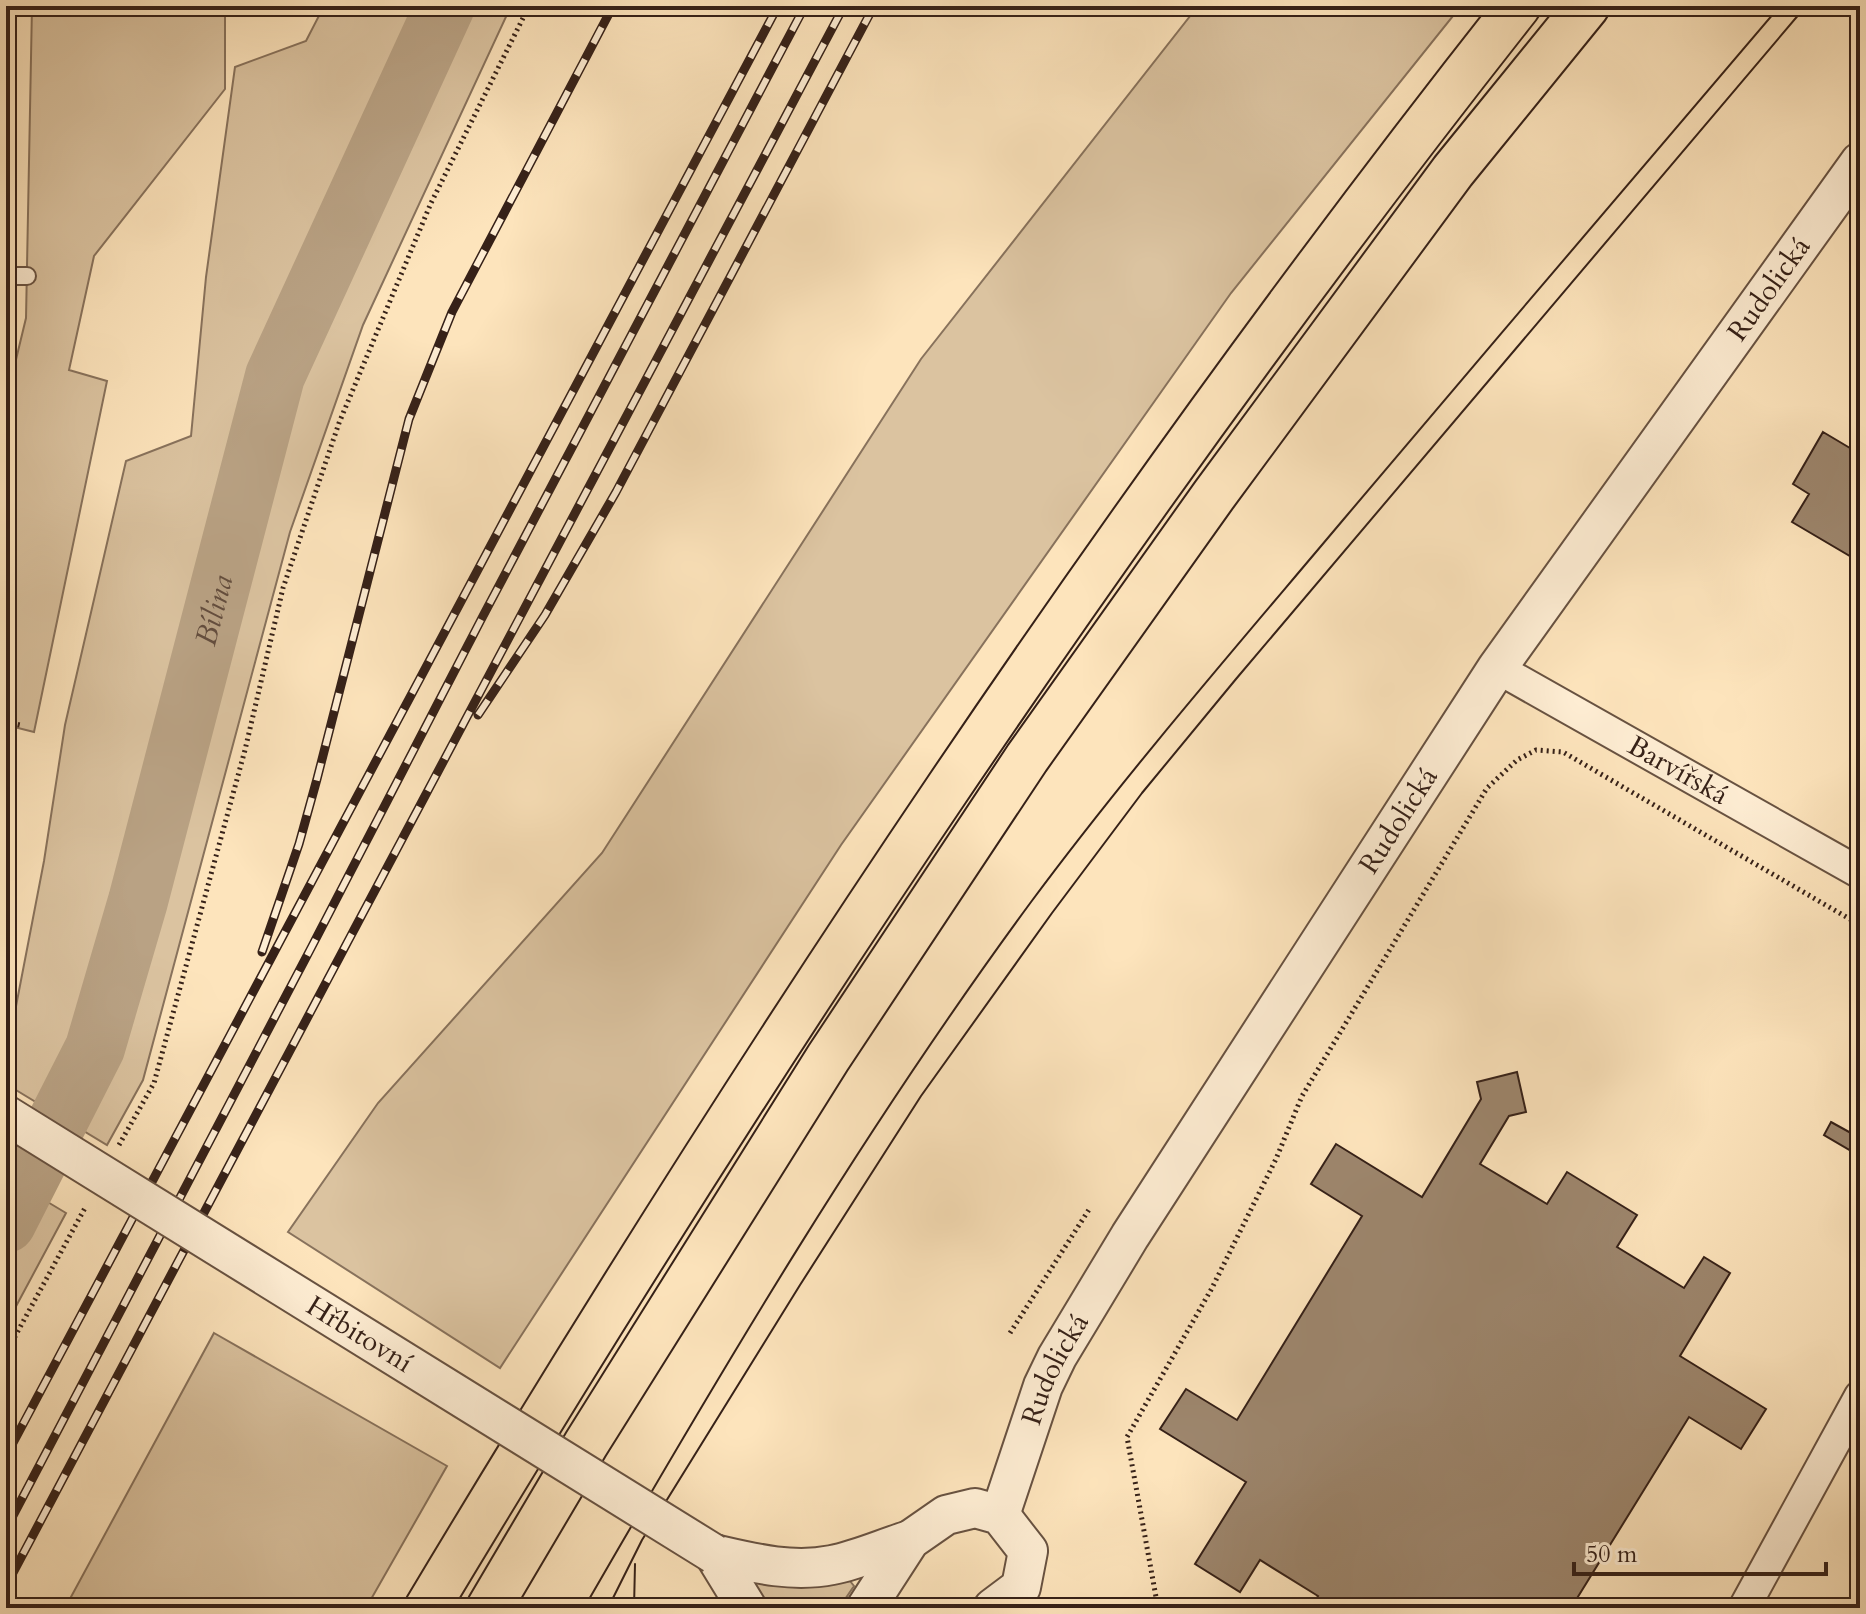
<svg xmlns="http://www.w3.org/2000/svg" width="1866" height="1614" font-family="Cardo,serif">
	<rect width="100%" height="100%" fill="#fde4bc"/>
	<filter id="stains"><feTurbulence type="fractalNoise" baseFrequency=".0025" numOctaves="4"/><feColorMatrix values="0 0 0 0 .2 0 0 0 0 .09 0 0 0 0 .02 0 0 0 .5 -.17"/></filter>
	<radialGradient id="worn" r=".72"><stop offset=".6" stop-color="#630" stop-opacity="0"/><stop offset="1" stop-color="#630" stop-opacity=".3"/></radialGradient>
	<path fill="#dbc3a0" stroke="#88725c" stroke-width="2" d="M32,6h193v83l-131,167 -25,114 38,11 -73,351 -28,-7v-324l20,-83z
		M324,6h187l-148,319 -73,207 -147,548 -36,65 -101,-61v-58l6,1 32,-166 21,-136 61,-264 65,-25 15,-159 29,-210 71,-26z
		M1198,6h263l-230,287 -390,552 -341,523 -212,-136 90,-129 224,-250 319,-494z
		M6,1177l60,36 -60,112z
		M214,1333l233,133 -81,142h-301z
		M850,1581l4,5 -15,22h-68l-16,-22 2,-4 42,4z"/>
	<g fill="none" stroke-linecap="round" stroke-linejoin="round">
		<path stroke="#b9a284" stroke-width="60" id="s1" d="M6,1223l89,-175 43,-147 137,-525 170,-370"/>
	</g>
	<path fill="#9d866d" stroke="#362118" stroke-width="2" d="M1823,432l37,22v108l-68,-40 17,-28 -16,-10z
		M1517,1072l9,40 -17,4 -29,48 67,40 20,-32 70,43 -20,32 67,41 20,-31 26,16 -50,83 86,53 -25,40 -52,-32 -118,191h-260l7,-12 -58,-36 -20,32 -45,-28 51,-82 -86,-53 26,-40 51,31 125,-204 -51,-32 25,-40 86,53 59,-98 -4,-17z
		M1831,1122l29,16 -7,14 -29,-17z"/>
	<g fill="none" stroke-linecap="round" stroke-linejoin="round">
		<g stroke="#685241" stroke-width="20">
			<path id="service" d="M6,276h21"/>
		</g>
		<g stroke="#685241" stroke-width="34">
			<g id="minor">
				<path id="s2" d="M1497,668l363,205"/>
				<path d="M1744,1608l116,-212"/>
			</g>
		</g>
		<g stroke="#685241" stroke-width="42">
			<g id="tertiary">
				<path id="s3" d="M1000,1515l43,-129 14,-29 73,-121 367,-568 363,-506"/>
				<path d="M714,1554c39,9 78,19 118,11 26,-5 52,-17 78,-25"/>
				<path d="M714,1554l33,54"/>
				<path d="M866,1608l44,-68 36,-25 29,-7 25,7 28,36 -7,36 -28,21"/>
			</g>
		</g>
		<g stroke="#362118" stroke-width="48">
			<path id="trunk" d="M427,1608c333,-555 690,-1094 1091,-1602
				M489,1608l97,-164 242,-386 199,-300 187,-263 239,-324 134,-165"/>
		</g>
		<path stroke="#362118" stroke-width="5" stroke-dasharray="2 4" stroke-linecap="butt" d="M6,722l14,3
			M119,1145l35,-62 91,-333 38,-162 56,-165 92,-220 98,-197
			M1010,1333l80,-125
			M6,1353l80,-147
			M1158,1608l-31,-171 85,-149 64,-129 26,-63 185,-308 30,-28 19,-10 27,2 297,173"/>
		<use href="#service" stroke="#feedd3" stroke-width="16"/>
		<use href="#minor" stroke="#feedd3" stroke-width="30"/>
		<use href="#tertiary" stroke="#feedd3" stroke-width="38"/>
		<use href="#trunk" stroke="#fde4bc" stroke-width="44"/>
		<path stroke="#362118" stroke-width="2" d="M584,1608c139,-241 282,-482 447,-706 98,-132 206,-256 312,-382 145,-172 291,-342 437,-514
			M608,1608l34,-68 158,-255 121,-189 131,-183 90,-120 94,-114 570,-673
			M634,1608l1,-44"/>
		<g stroke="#362118" stroke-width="9">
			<path id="rail" d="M478,715l67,-100 71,-123 258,-486
				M262,952l37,-108 18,-65 92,-360 43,-107 161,-306
				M6,1456l772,-1450
				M6,1529l304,-579 173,-334 322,-610
				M6,1586l838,-1580"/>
		</g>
		<use href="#rail" stroke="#feedd3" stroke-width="6" stroke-dasharray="18" stroke-linecap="butt"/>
		<g stroke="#685241" stroke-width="42" stroke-linecap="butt">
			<g id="tertiary-bridge">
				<path id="s4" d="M6,1115l708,439"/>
			</g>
		</g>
		<use href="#tertiary-bridge" stroke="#feedd3" stroke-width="38"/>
	</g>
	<g text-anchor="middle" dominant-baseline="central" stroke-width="8" stroke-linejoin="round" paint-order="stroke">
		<g font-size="28" fill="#362118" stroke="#feedd3">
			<text stroke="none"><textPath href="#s3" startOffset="1452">Rudolická</textPath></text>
			<text stroke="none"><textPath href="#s2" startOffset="208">Barvířská</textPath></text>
			<text stroke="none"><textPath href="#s3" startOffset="804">Rudolická</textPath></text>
			<text stroke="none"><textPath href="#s4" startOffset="416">Hřbitovní</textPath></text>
			<text stroke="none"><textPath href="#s3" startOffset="156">Rudolická</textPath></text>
		</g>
		<g font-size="30" font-style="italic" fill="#644e3e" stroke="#feedd3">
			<text stroke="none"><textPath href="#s1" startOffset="650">Bílina</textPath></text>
		</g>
	</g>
	<rect width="1866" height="1614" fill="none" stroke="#fde4bc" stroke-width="32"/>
	<rect x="8" y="8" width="1850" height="1598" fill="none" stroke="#362118" stroke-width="4"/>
	<rect x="16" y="16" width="1834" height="1582" fill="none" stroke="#362118" stroke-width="2"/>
	<path d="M1574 1562v12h252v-12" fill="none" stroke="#362118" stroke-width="4"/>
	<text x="1586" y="1562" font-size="24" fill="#362118" stroke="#feedd3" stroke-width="6" paint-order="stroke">50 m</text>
	<rect width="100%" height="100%" filter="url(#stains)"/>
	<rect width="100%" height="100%" fill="url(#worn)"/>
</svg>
